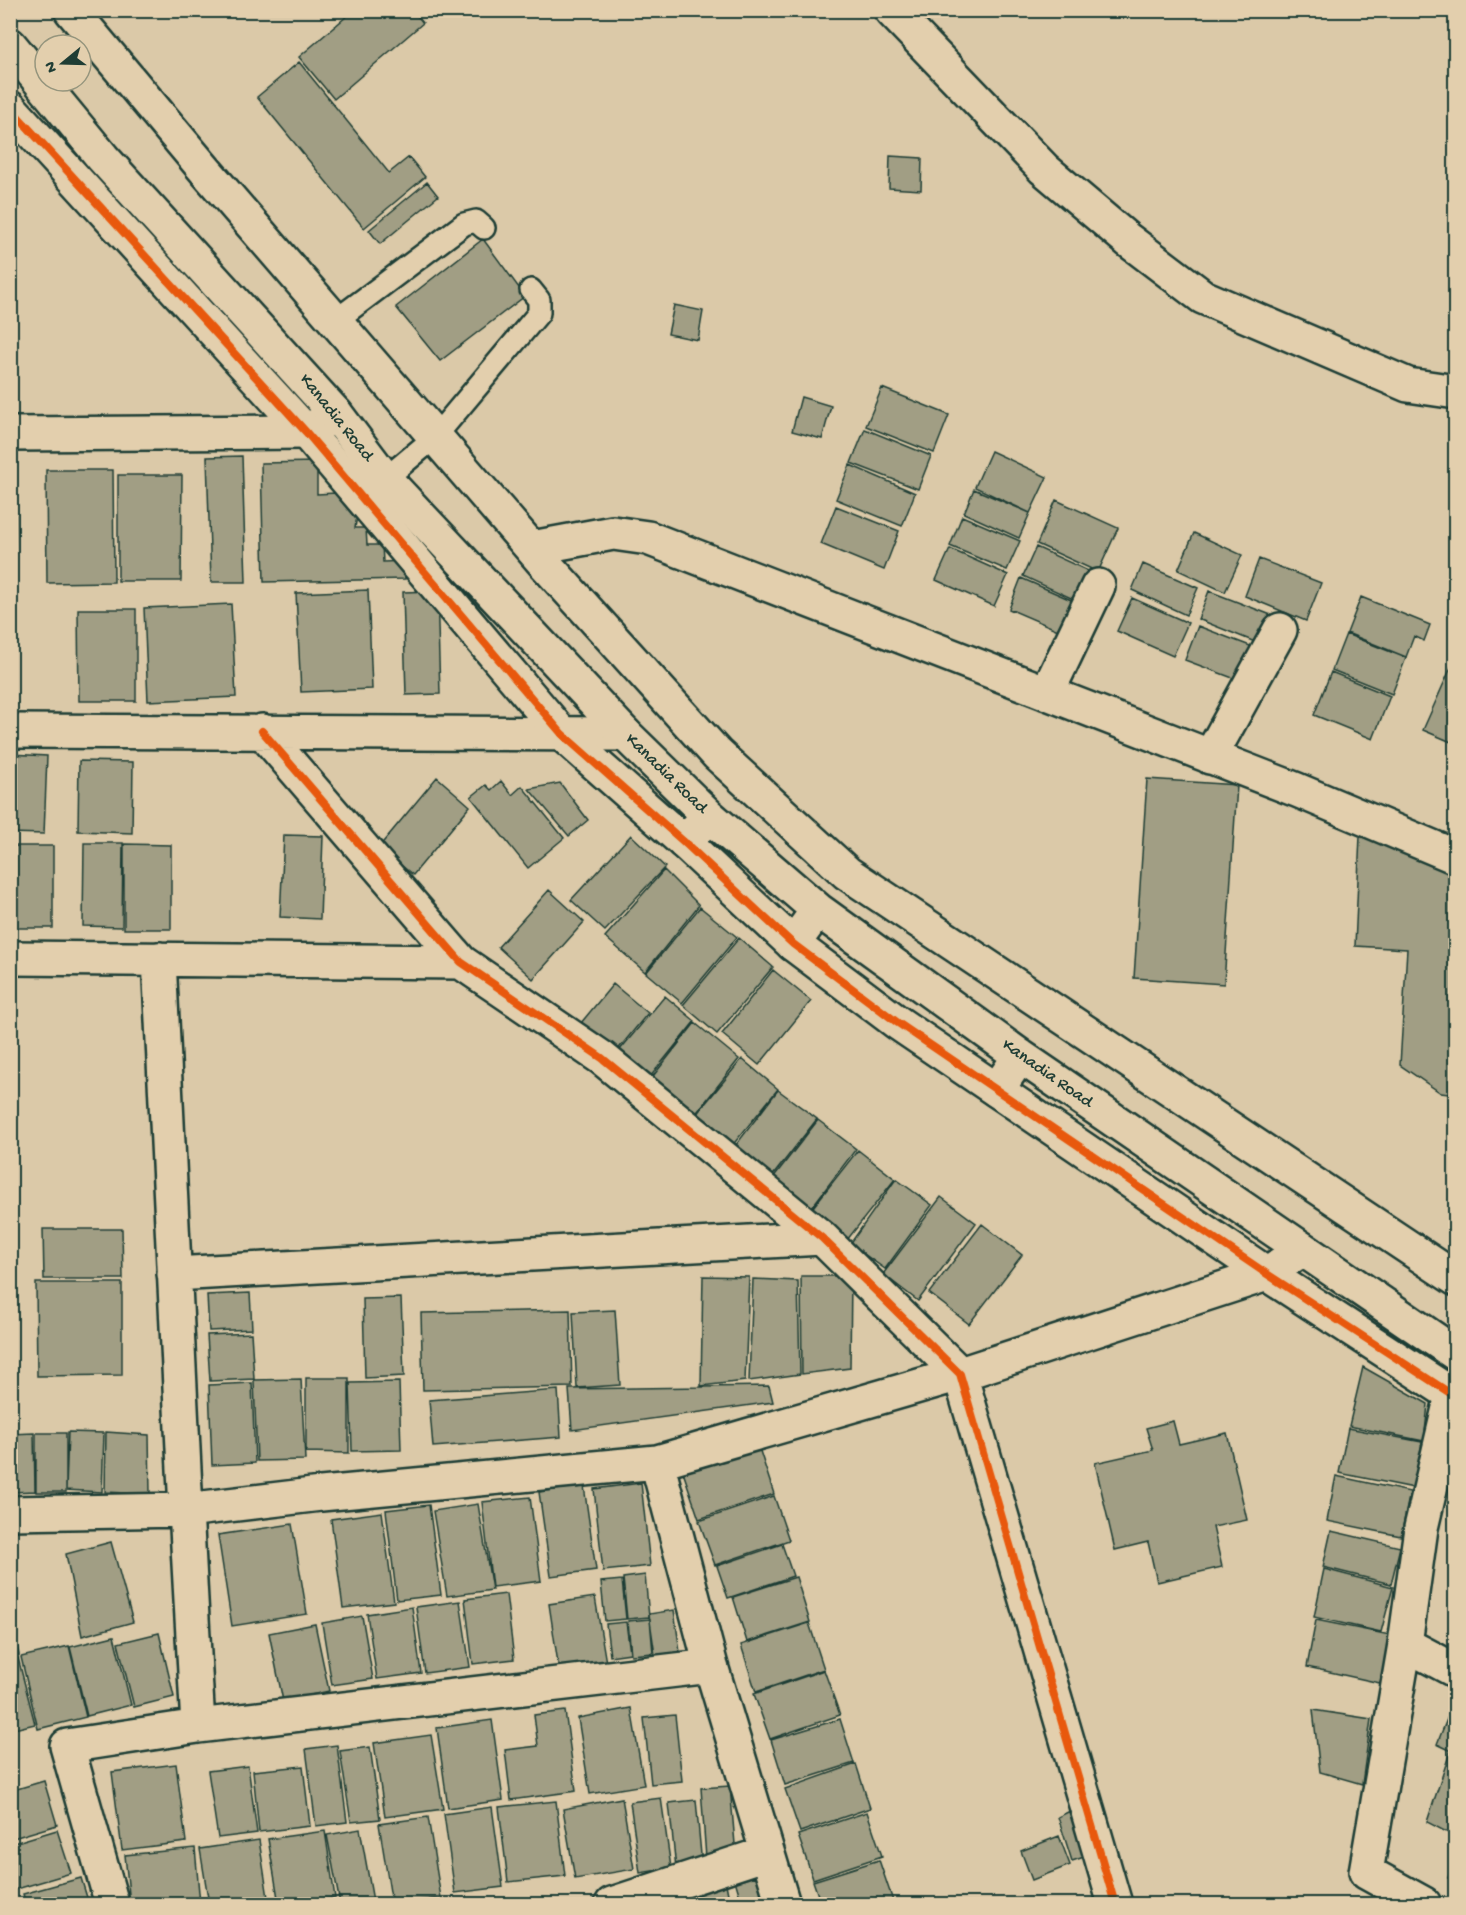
<svg xmlns="http://www.w3.org/2000/svg" width="1466" height="1915" font-family="'Gochi Hand',sans-serif">
	<rect width="100%" height="100%" fill="#dbc9a8"/>
	<filter id="ink" filterUnits="userSpaceOnUse"><feTurbulence type="fractalNoise" baseFrequency=".0167" numOctaves="2"/><feDisplacementMap in="SourceGraphic" scale="12" xChannelSelector="R" yChannelSelector="G"/><feConvolveMatrix kernelMatrix="1 2 1 2 8 2 1 2 1" color-interpolation-filters="sRGB"/></filter>
	<g filter="url(#ink)">
		<path fill="#a19e84" stroke="#1f3d34" stroke-width="1.5" d="M354,10h59l10,13 -89,76 -35,-42z
			M299,62l90,111 20,-16 16,20 -61,51 -107,-131z
			M890,156l32,2 -1,32 -32,-2z
			M427,182l11,14 -58,48 -11,-14z
			M483,239l42,57 -85,65 -44,-54z
			M674,305l29,6 -5,29 -30,-6z
			M882,388l67,27 -15,38 -68,-27z
			M801,397l30,9 -9,33 -30,-8z
			M865,429l66,27 -13,33 -67,-26z
			M991,451l56,26 -17,36 -55,-26z
			M242,456l4,126h-35l-4,-125z
			M317,462v32l19,-1 21,23 -2,12h11l1,17h15l1,17 22,-1v18l-141,3 -3,-119z
			M850,465l65,28 -13,33 -66,-27z
			M10,469h6l-2,110h-4z
			M46,470h67l1,112 -67,1z
			M118,475h64l-1,106h-63z
			M974,489l56,24 -11,25 -55,-25z
			M1056,500l62,28 -20,44 -61,-28z
			M836,506l63,25 -15,39 -63,-26z
			M962,516l58,25 -13,29 -57,-24z
			M1194,533l48,22 -17,37 -47,-22z
			M1036,547l59,27 -13,29 -59,-27z
			M950,549l58,26 -14,31 -58,-26z
			M1259,559l62,24 -15,38 -61,-25z
			M1143,564l55,24 -12,27 -54,-25z
			M1021,578l57,25 -13,30 -56,-24z
			M368,590l4,99 -71,3 -5,-99z
			M437,591l3,103 -34,1 -3,-103z
			M1209,591l62,24 -11,29 -62,-25z
			M1361,597l69,28 -6,16 -10,-5 -8,21 -59,-24z
			M1132,598l56,25 -15,33 -56,-25z
			M231,604l5,93 -88,4 -4,-93z
			M78,609h58v92h-57z
			M1198,626l60,23 -12,34 -61,-23z
			M1346,634l60,24 -14,36 -60,-24z
			M1456,656v88l-33,-14z
			M1331,672l59,24 -17,43 -59,-24z
			M10,754l37,2 -3,78 -34,-1z
			M79,761l54,1 -1,71 -54,-2z
			M437,777l33,29 -57,69 -34,-28z
			M1147,779l90,6 -13,199 -90,-6z
			M501,781l11,14 10,-9 42,52 -36,30 -57,-71 15,-12 5,5z
			M560,783l28,37 -19,16 -40,-47z
			M284,835l39,1 -3,83 -40,-2z
			M631,835l34,32 -60,64 -34,-31z
			M1360,836l89,21 7,12v226l-15,-2 -41,-28 7,-116 -52,-3z
			M84,843h39l-1,84 -39,-1z
			M124,844l47,1v84h-47z
			M12,846h41v82h-41z
			M664,870l35,35 -54,67 -40,-35z
			M549,890l35,32 -51,57 -35,-32z
			M700,907l37,30 -55,66 -36,-30z
			M739,938l34,29 -56,67 -34,-29z
			M773,970l38,31 -52,64 -37,-31z
			M613,984l35,29 -37,45 -35,-29z
			M665,996l30,25 -45,56 -31,-26z
			M695,1023l44,36 -45,57 -44,-36z
			M742,1059l36,30 -51,63 -37,-30z
			M778,1090l39,29 -50,64 -38,-29z
			M818,1120l38,29 -48,63 -39,-29z
			M858,1150l37,29 -48,61 -37,-29z
			M896,1179l36,26 -47,64 -35,-25z
			M941,1197l35,26 -58,78 -35,-27z
			M982,1224l40,31 -53,69 -40,-31z
			M43,1229h79l1,50h-79z
			M703,1276l46,1 -4,104 -44,5z
			M801,1276h50l-1,92 -48,6z
			M753,1279l45,2 2,93 -51,7z
			M36,1283h86v92l-85,1z
			M250,1293l2,36 -43,2 -2,-36z
			M401,1298l3,78 -39,2 -2,-79z
			M570,1310l2,77 -149,3 -2,-77z
			M615,1310l5,75 -43,3 -4,-76z
			M251,1333l3,46 -44,2 -3,-46z
			M1363,1367l65,37 -4,37 -75,-15z
			M306,1378h43v75l-43,-1z
			M301,1379l4,81 -48,1 -3,-81z
			M399,1382l2,68 -49,1 -2,-68z
			M252,1383l3,80 -43,2 -3,-80z
			M769,1386l4,16 -201,28 -3,-41z
			M558,1390l3,47 -128,10 -4,-47z
			M1173,1421l6,23 48,-11 20,87 -34,7 9,40 -65,15 -9,-40 -33,8 -20,-87 58,-13 -7,-22z
			M1348,1428l74,14 -8,46 -75,-15z
			M68,1432l36,1 -2,59 -36,-2z
			M106,1432l43,3 1,59 -45,-2z
			M34,1433l1,58 -25,1v-58z
			M36,1433h30v59h-30z
			M759,1448l15,46 -75,25 -16,-47z
			M1336,1476l74,16 -9,44 -74,-15z
			M641,1483l9,83 -47,5 -9,-82z
			M584,1486l12,84 -45,6 -12,-84z
			M774,1496l15,44 -74,25 -16,-44z
			M530,1497l11,84 -49,6 -10,-85z
			M478,1504l14,86 -45,6 -14,-85z
			M429,1505l12,90 -44,5 -11,-90z
			M382,1512l12,90 -51,6 -12,-89z
			M292,1524l15,90 -75,12 -14,-91z
			M1331,1531l69,16 -9,37 -68,-17z
			M111,1542l22,80 -51,14 -16,-82z
			M782,1544l11,32 -65,22 -11,-32z
			M1324,1569l69,18 -12,45 -67,-15z
			M645,1575l4,42 -22,2 -4,-41z
			M796,1577l14,45 -63,20 -14,-45z
			M622,1580l4,39 -21,2 -4,-39z
			M506,1594l8,65 -41,5 -8,-65z
			M595,1597l11,66 -47,7 -10,-66z
			M460,1601l10,66 -45,6 -9,-66z
			M412,1607l9,66 -44,6 -10,-65z
			M10,1608l9,47 -9,1z
			M674,1610l6,42 -25,3 -6,-41z
			M362,1616l11,63 -41,6 -10,-62z
			M650,1619l3,34 -22,2 -3,-34z
			M1316,1620l74,15 -10,48 -73,-16z
			M626,1622l4,31 -20,3 -4,-32z
			M809,1623l15,46 -68,23 -15,-47z
			M315,1624l14,67 -46,10 -14,-68z
			M159,1633l15,64 -40,10 -16,-64z
			M114,1636l17,69 -44,11 -17,-69z
			M69,1646l17,71 -48,12 -17,-72z
			M18,1658l17,66 -25,6v-70z
			M824,1670l16,45 -70,24 -16,-45z
			M1453,1704l3,1v48l-19,-9z
			M631,1708l13,77 -54,9 -12,-76z
			M1313,1710l58,9 -9,65 -42,-12z
			M565,1711l11,80 -65,9 -6,-50 33,-4 -4,-31z
			M675,1715l7,66 -31,3 -7,-66z
			M840,1719l14,44 -69,22 -14,-45z
			M492,1720l11,80 -55,8 -11,-80z
			M431,1735l12,74 -58,8 -11,-74z
			M337,1745l10,77 -31,4 -10,-77z
			M370,1747l10,72 -29,3 -11,-71z
			M1450,1752l6,2v83l-29,-15z
			M176,1764l10,78 -64,8 -10,-78z
			M856,1764l14,44 -70,24 -15,-43z
			M248,1766l9,67 -39,5 -10,-67z
			M303,1766l7,60 -51,6 -6,-61z
			M44,1781l13,44 -47,14v-48z
			M730,1786l6,70 -30,2 -5,-70z
			M622,1798l12,71 -59,10 -12,-70z
			M661,1798l10,70 -31,5 -10,-71z
			M696,1800l6,66 -26,2 -7,-65z
			M556,1801l9,75 -57,6 -9,-75z
			M492,1807l11,80 -48,6 -11,-79z
			M1070,1811l17,45 -15,5 -14,-44z
			M867,1812l15,44 -69,23 -15,-44z
			M428,1817l13,81 -49,6 -13,-80z
			M360,1829l13,72 -33,3 -13,-69z
			M57,1830l14,43 -61,18v-47z
			M325,1831l10,67 -43,6h-13l-11,-65z
			M1059,1836l11,29 -38,15 -11,-29z
			M259,1840l10,64h-60l-9,-55z
			M195,1848l5,56h-70l-5,-49z
			M879,1860l15,44h-73l-8,-23z
			M1454,1860h2v33l-5,-1 4,-12 -7,-2z
			M758,1872l10,32h-26l-7,-24z
			M81,1878l8,26h-63l-3,-10z
			M725,1879l5,25h-51l-3,-9z"/>
		<g fill="none" stroke-linecap="round" stroke-linejoin="round">
			<g stroke="#1f3d34" stroke-width="26">
				<path id="service" d="M335,321l129,-97 12,-3 8,7
					M385,479l50,-42 104,-124v-13l-8,-10"/>
			</g>
			<g stroke="#1f3d34" stroke-width="38">
				<path id="minor" d="M891,10l153,159 84,71 75,57 205,88 48,7
					M10,434l296,-2 30,-18
					M532,548l81,-15 35,5 649,252 159,67
					M1047,693l51,-107
					M10,731l615,3
					M262,731l199,231 141,96 220,180 138,136 155,530
					M1210,757l70,-127
					M10,958l451,4
					M159,959l27,551 12,216
					M174,1274l648,-36
					M657,1462l54,204 72,238
					M10,1513l176,-3 135,-16 336,-32 303,-88 307,-100 35,-25
					M1405,1644l51,27
					M112,1904l-45,-158 131,-20 513,-60
					M612,1904l155,-51
					M1424,1904l-58,-32 39,-228 16,-116 31,-133 4,-4"/>
			</g>
			<g stroke="#1f3d34" stroke-width="38">
				<path id="tertiary" d="M10,108l296,324 256,302 122,108 109,102 105,79 369,251 189,123"/>
			</g>
			<g stroke="#1f3d34" stroke-width="38">
				<path id="secondary" d="M71,10l134,160 340,394 172,190 130,119 609,406
					M10,45l93,113 233,256 49,65 240,255 84,82 109,94 202,146 436,298
					M684,842l25,-26
					M793,944l25,-34
					M997,1090l23,-34"/>
			</g>
			<use href="#service" stroke="#e3cfad" stroke-width="21"/>
			<use href="#minor" stroke="#e3cfad" stroke-width="33"/>
			<use href="#tertiary" stroke="#e3cfad" stroke-width="33"/>
			<use href="#secondary" stroke="#e3cfad" stroke-width="33"/>
			<g stroke="#e3cfad" stroke-width="11">
				<path id="cycleway" d="M10,108l296,324 256,302 122,108 109,102 105,79 369,251 189,123
					M262,731l199,231 141,96 220,180 138,136 155,530"/>
			</g>
			<use href="#cycleway" stroke="#e8590c" stroke-width="8"/>
		</g>
	</g>
	<g text-anchor="middle" dominant-baseline="central" stroke-width="4.5" stroke-linejoin="round" paint-order="stroke">
		<g font-size="18" fill="#1f3d34" stroke="#e3cfad">
			<text transform="translate(336 418) rotate(51)">Kanadia Road</text>
			<text transform="translate(666 774) rotate(44)">Kanadia Road</text>
			<text transform="translate(1047 1074) rotate(35)">Kanadia Road</text>
		</g>
	</g>
	<rect width="1466" height="1915" fill="none" stroke="#e3cfad" stroke-width="36"/>
	<rect x="18" y="18" width="1430" height="1879" fill="none" stroke="#1f3d34" stroke-width="2" filter="url(#ink)"/>
	<g transform="translate(63 63) rotate(251)"><circle r="28" fill="#e3cfad" stroke="#95957d" stroke-width="1.5"/>
	<path d="M0-4.5L10 22L0 15L-10 22Z" fill="#1f3d34"/>
	<text y="-9" font-size="16" font-weight="bold" text-anchor="middle" fill="#1f3d34">N</text>
	</g>
</svg>
